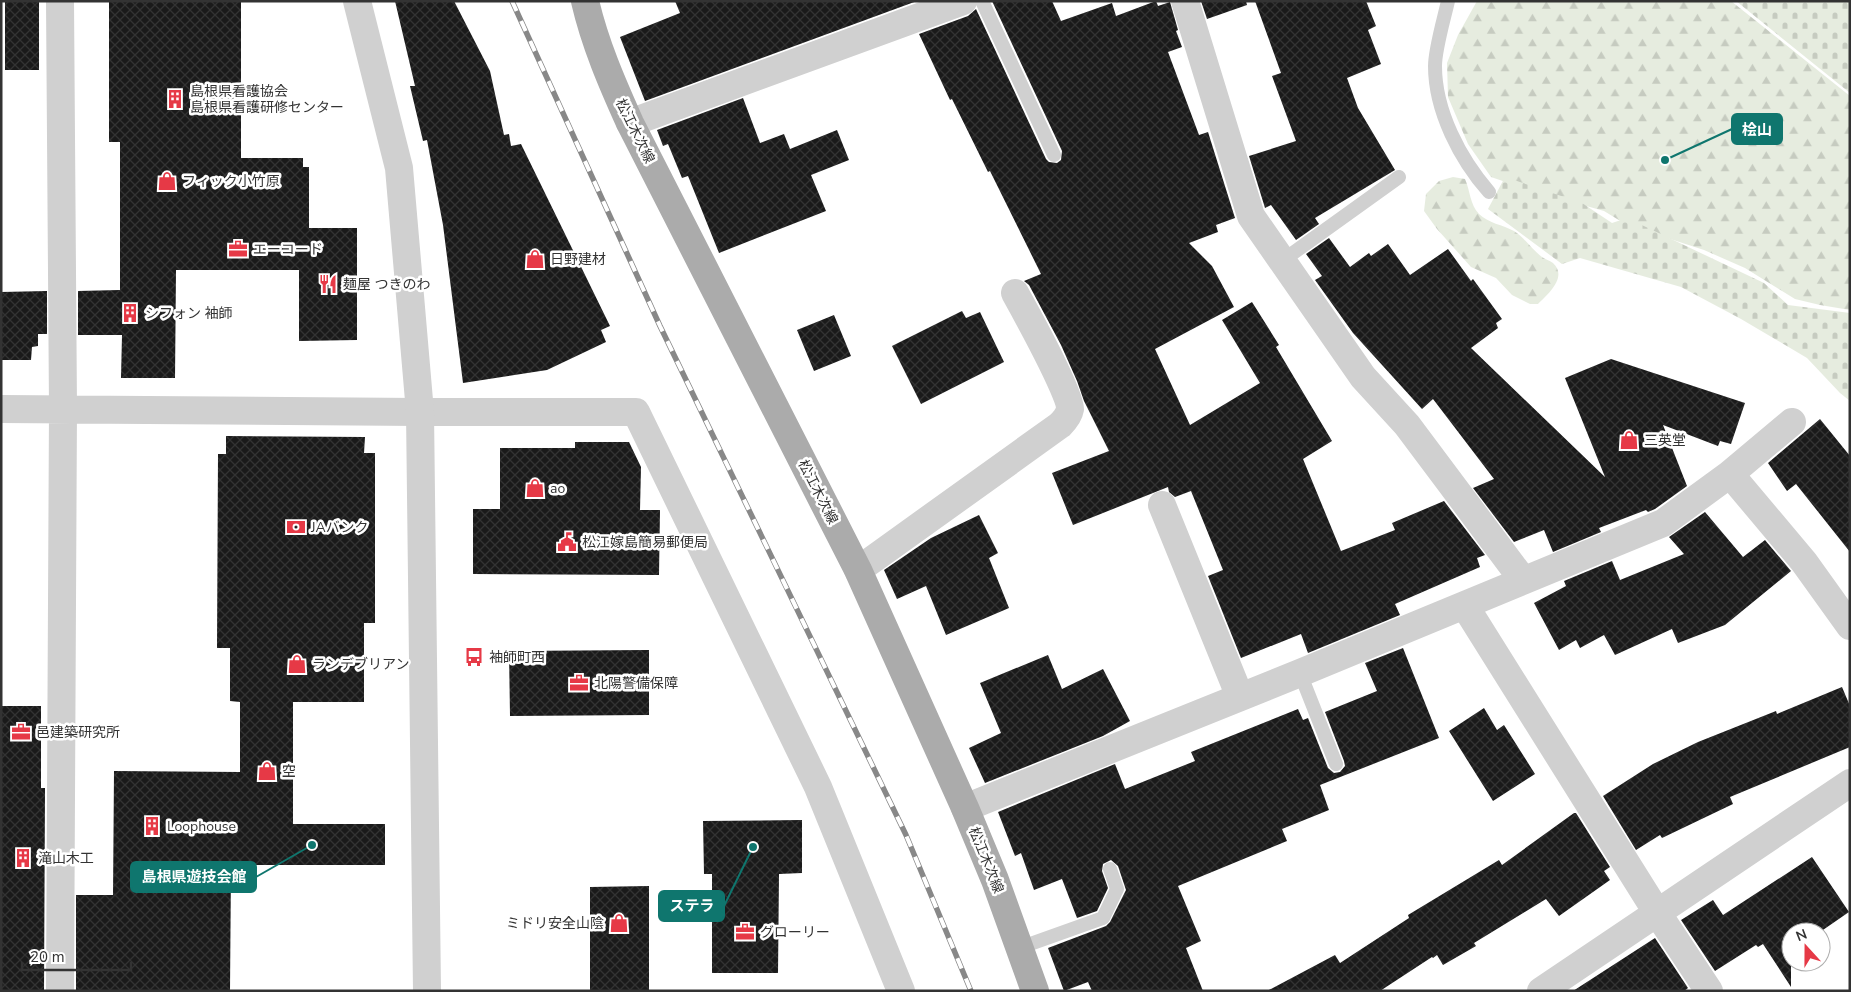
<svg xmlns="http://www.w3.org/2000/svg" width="1851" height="992" font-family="'Nunito Sans','Noto Sans JP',sans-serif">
	<defs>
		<pattern id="forest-firs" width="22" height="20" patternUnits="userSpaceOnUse" patternTransform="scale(1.25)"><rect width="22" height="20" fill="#e6ecdf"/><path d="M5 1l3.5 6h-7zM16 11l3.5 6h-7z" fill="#c6cbc0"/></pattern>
		<pattern id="cemetery-stones" width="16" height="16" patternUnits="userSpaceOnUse" patternTransform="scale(1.25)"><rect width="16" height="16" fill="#e6ecdf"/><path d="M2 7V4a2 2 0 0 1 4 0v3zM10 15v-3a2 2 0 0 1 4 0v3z" fill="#c6cbc0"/></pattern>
		<pattern id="building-cross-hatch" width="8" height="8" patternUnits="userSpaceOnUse" patternTransform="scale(1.25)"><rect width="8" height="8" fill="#1a1a1a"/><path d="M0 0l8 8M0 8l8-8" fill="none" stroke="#333"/></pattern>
	</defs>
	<rect width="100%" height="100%" fill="#fff"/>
	<path fill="url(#forest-firs)" d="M1477,1h254l119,95v214l-30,-5 -25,-6 -50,-31 -41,-18 -77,-25 -23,-14 -78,-22 -35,-12 -23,-33 -20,-47 -1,-34 11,-28z
		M1453,177l12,2c5,11 5,26 14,35 9,9 24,11 35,17 11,7 19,20 28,26 4,3 7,3 11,6 15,14 -5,31 -15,41h-8l-18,-9 -16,-17 -25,-11 -34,-38 -13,-18 2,-17 13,-13z"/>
	<path fill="url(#cemetery-stones)" d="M1736,1h114v92z
		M1505,177l77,26 30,20 15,-5 137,65 24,22 62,8v88l-10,-8 -33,-35 -66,-39 -60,-32 -101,-29 -18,6 -74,-55z"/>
	<path fill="url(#building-cross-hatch)" d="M5,1h34v69h-34z
		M109,1h132v157h62v9h6v61h48v112l-58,1v-71h-123l-1,108h-54l1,-43h-44v-44l42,-1v-148h-11z
		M395,1h59l36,70 14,64 5,-1 2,12 10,-2 89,182 -9,4 5,12 -59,28 -84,13 -20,-158 -16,-85 -4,1 -13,-55h5z
		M675,1h242l-272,100 -25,-64 60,-24z
		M992,1h60l9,20 51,-18 4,13 40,-15 2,5 12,-4 8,28 -2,1 6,16 -14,5 31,83 9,-3 27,86 -19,7 2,7 -29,11 23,23 22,41 -79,42 35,76 70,-42 -38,-63 30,-18 27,43 -3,2 56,94 -29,18 38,92 54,-21 -3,-7 52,-22 41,54 -8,3 3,9 -85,37 5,11 -92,38 -7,-19 -60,24 -33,-82 15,-6 -32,-79 -16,6 -6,-5 -1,-5 -95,38 -21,-52 57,-22 -25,-50 -7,-20 -16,-36 -32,-60 -5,-4 17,-7 -51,-103 -2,1 -36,-73 -2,1 -31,-66 49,-18 8,-7 70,150 3,3 8,1 4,-3 1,-9z
		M1201,1h45l1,4 -40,14z
		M1255,1h111l10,25 -8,4 13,34 -34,14 11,30 37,62 -80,48 4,6 -23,16 -25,-35 -6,3 -16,-52 47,-15 -24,-65 9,-3z
		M743,98l17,45 24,-9 6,15 47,-19 12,30 -38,15 15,36 -107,42 -31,-77 -6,2 -14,-34 -5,2 -6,-16z
		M1329,238l21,29 19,-14 2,3 17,-12 22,31 38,-26 23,32 2,-2 29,40 -6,4 2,5 -27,20 134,129 -40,-99 46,-19 134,44 -14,41 -11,-3 -2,5 -55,-21 24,61 -32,23 -7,3 -2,-2 -47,18 2,4 -48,20 -9,-22 -30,12 -41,-54 21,-9 -61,-80 -11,10 -69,-76 -38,-53 7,-4 -16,-22z
		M47,291v43h-9v12l-6,1 -1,13h-30v-68z
		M962,311l4,7 14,-6 24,50 -83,42 -29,-58z
		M834,315l17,41 -37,15 -17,-41z
		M1820,419l30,37v96l-54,-68 -9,7 -19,-28z
		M226,436l139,1 -1,16h11v170h-11v79h-71v122h92v41h-154l-1,126h-154v-96h37l1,-124 126,1v-70l-10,-1v-53h-13l1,-194h8z
		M575,442h54l12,25 -1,43h20l-1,65 -186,-1v-65h27v-61h75z
		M1705,512l38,45 22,-17 26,31 -66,54 -47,18 -6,-14 -57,26 -11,-20 -24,13 -4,-8 -17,10 -25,-47 32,-17 -2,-5 48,-20 8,19 64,-26 -15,-17z
		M979,515l19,38 -9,5 20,50 -63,27 -20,-49 -29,13 -13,-29 47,-32z
		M1403,648l36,90 -119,47 9,25 -47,19 5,12 -109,45 23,55 -15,7 17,43h-111l-4,-9 -24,9 -16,-43 58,-22 4,-4 16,-32 -8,-24 -7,-6 -8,4 -1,7 6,17 -11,23 -20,7 -15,-39 -28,11 -13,-37 -6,3 -17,-44 117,-48 10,25 70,-28 -4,-9 107,-43 5,11 5,-2 20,50 6,5 6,-1 5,-6 -1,-5 -19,-49 52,-21 -12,-28z
		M649,650v65l-139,1 -1,-65z
		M1048,655l14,34 41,-20 27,52 -27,15 -118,47 -16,-35 32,-15 -21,-50z
		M1842,687l8,19v41l-120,50 3,7 -71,34 -2,-3 -24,15 -33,-54 50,-32 45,-22 78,-31 1,3z
		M1,706h40v82h4l-1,203h-43z
		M1484,708l13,22 7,-5 31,49 -42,27 -44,-70z
		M1574,813h2l34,54 -6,4 6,9 -51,36 -13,-17 -72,44 2,3 -33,19 -6,-10 -4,3 -1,-1 -52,34h-113l68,-36 5,8 69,-45 -1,-3 91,-55 3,5z
		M802,820v53l-23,1 -1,99h-66v-99h-8l-1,-53z
		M1812,857l37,55 -29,20h-29v55l-28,-43 -5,3 -2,-2 -41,26 -34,-51 32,-20 10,15z
		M649,886v105h-59v-104z
		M1655,938l33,50 -4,3h-111z"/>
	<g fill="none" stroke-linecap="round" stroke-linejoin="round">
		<path stroke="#d0d0d0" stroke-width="14" d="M982,1l72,154
			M1448,1c-4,18 -13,48 -13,65 0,45 25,93 54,126
			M1282,261l117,-84
			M1300,673l36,91
			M1019,948l84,-30 14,-29 -7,-20"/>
		<path stroke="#d0d0d0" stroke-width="28" d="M1185,1l66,215 112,161 44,48 116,155
			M630,123l333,-122
			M1,409l419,3h216l182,375 83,204
			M1730,474l74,88 46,64
			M1162,505l78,192
			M858,570l202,-145c4,-4 9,-10 10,-16 1,-15 -45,-98 -55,-116
			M1465,606l193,308 51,77
			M965,808l335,-135 363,-150 67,-49 62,-52
			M60,991l3,-583 -3,-407
			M1541,991l309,-208"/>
		<path stroke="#d0d0d0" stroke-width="28" d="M357,1l42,167 21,244 7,579"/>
		<path stroke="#ababab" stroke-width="28" d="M585,1c10,43 27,82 45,122l228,447 107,238 30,72 40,111"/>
		<g stroke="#888" stroke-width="5.5">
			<path id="rail" d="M512,1l148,325 246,509 65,156"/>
		</g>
		<use href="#rail" stroke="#fff" stroke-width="4" stroke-dasharray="11" stroke-linecap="butt"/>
	</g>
	<defs>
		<g id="building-bare" transform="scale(1.5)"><path d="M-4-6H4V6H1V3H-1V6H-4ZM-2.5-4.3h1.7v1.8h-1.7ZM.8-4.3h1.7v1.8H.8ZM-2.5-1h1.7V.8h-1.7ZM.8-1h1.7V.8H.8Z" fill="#e63946" stroke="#fff" stroke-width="2.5" paint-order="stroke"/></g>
		<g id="shop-bare" transform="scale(1.5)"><path d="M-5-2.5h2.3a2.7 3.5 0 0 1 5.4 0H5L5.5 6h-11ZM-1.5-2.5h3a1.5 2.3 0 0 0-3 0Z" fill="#e63946" stroke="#fff" stroke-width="2.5" paint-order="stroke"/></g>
		<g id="office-bare" transform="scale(1.5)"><path d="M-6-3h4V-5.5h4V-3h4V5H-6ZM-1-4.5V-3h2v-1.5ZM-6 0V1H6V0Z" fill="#e63946" stroke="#fff" stroke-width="2.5" paint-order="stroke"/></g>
		<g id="restaurant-bare" transform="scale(1.5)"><path d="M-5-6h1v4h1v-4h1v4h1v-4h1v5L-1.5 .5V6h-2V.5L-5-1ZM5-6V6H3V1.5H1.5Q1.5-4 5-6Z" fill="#e63946" stroke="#fff" stroke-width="2.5" paint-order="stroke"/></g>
		<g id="bank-bare" transform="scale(1.5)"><path d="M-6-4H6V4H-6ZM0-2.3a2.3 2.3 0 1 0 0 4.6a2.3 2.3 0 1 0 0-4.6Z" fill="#e63946" stroke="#fff" stroke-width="2.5" paint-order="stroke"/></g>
		<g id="civic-bare" transform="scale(1.5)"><path d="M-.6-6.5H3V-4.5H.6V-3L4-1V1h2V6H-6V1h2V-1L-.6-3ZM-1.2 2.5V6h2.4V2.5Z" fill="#e63946" stroke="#fff" stroke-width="2.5" paint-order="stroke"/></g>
		<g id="bus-bare" transform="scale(1.5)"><path d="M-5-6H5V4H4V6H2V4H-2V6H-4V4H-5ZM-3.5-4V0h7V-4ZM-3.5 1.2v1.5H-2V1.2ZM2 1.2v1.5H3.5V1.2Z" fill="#e63946" stroke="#fff" stroke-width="2.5" paint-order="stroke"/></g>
	</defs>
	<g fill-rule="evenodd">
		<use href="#building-bare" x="175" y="99"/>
		<use href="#shop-bare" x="167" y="181"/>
		<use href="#office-bare" x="238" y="249"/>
		<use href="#shop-bare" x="535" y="259"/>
		<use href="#restaurant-bare" x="328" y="284"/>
		<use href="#building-bare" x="130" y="313"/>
		<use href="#shop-bare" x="1629" y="440"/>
		<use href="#shop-bare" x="535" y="488"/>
		<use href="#bank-bare" x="296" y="527"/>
		<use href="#civic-bare" x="567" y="542"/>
		<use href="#bus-bare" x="474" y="657"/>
		<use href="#shop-bare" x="297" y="664"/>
		<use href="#office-bare" x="579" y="683"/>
		<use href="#office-bare" x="21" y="732"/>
		<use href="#shop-bare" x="267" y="771"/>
		<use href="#building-bare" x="152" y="826"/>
		<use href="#building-bare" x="23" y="858"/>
		<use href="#shop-bare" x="619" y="923"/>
		<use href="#office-bare" x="745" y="932"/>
	</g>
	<g text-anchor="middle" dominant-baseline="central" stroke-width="5" stroke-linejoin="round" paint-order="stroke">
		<g font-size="14" fill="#333" stroke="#fff" text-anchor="start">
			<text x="190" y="91">島根県看護協会<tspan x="190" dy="16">島根県看護研修センター</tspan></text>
			<text x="182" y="181">フィック小竹原</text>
			<text x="253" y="249">エーコード</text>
			<text x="550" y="259">日野建材</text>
			<text x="343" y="284">麺屋 つきのわ</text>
			<text x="145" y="313">シフォン 袖師</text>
			<text x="1644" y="440">三英堂</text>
			<text x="550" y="488">ao</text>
			<text x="311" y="527">JAバンク</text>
			<text x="582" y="542">松江嫁島簡易郵便局</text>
			<text x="489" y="657">袖師町西</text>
			<text x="312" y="664">ランデブリアン</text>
			<text x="594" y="683">北陽警備保障</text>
			<text x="36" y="732">邑建築研究所</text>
			<text x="282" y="771">空</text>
			<text x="167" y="826">Loophouse</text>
			<text x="38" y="858">滝山木工</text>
			<text x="604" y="923" text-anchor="end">ミドリ安全山陰</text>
			<text x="760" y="932">グローリー</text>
		</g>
		<g font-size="14" fill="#333" stroke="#fff">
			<text transform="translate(635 131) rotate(64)">松江木次線</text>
			<text transform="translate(818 492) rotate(63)">松江木次線</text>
			<text transform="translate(986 860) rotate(68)">松江木次線</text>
		</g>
	</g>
	<path fill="none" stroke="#0f766e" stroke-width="2" d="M1665 160L1732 129M312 845L256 877M753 847L724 906"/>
	<g fill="#0f766e" stroke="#fff" stroke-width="2">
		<circle cx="1665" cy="160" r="5"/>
		<circle cx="312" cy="845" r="5"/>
		<circle cx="753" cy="847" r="5"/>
	</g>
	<g fill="#0f766e" stroke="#0f766e" stroke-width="2">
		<rect x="1732" y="114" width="50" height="30" rx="5"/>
		<rect x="131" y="862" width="125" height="30" rx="5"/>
		<rect x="659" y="891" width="65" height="30" rx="5"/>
	</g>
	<g font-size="15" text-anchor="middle" font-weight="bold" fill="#fff">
		<text x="1757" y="135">桧山</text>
		<text x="194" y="882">島根県遊技会館</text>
		<text x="692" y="911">ステラ</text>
	</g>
	<rect width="1851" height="992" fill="none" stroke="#333333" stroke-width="5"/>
	<g transform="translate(1806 947) rotate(339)"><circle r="24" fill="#ffffff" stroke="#adadad"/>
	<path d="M0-4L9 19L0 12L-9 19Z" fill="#e63946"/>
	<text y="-8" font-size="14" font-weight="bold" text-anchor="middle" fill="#333333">N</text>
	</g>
	<path d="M22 962v8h109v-8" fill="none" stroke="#333333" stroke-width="2.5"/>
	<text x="30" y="962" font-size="15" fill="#333333" stroke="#ffffff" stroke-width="4" paint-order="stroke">20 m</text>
</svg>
